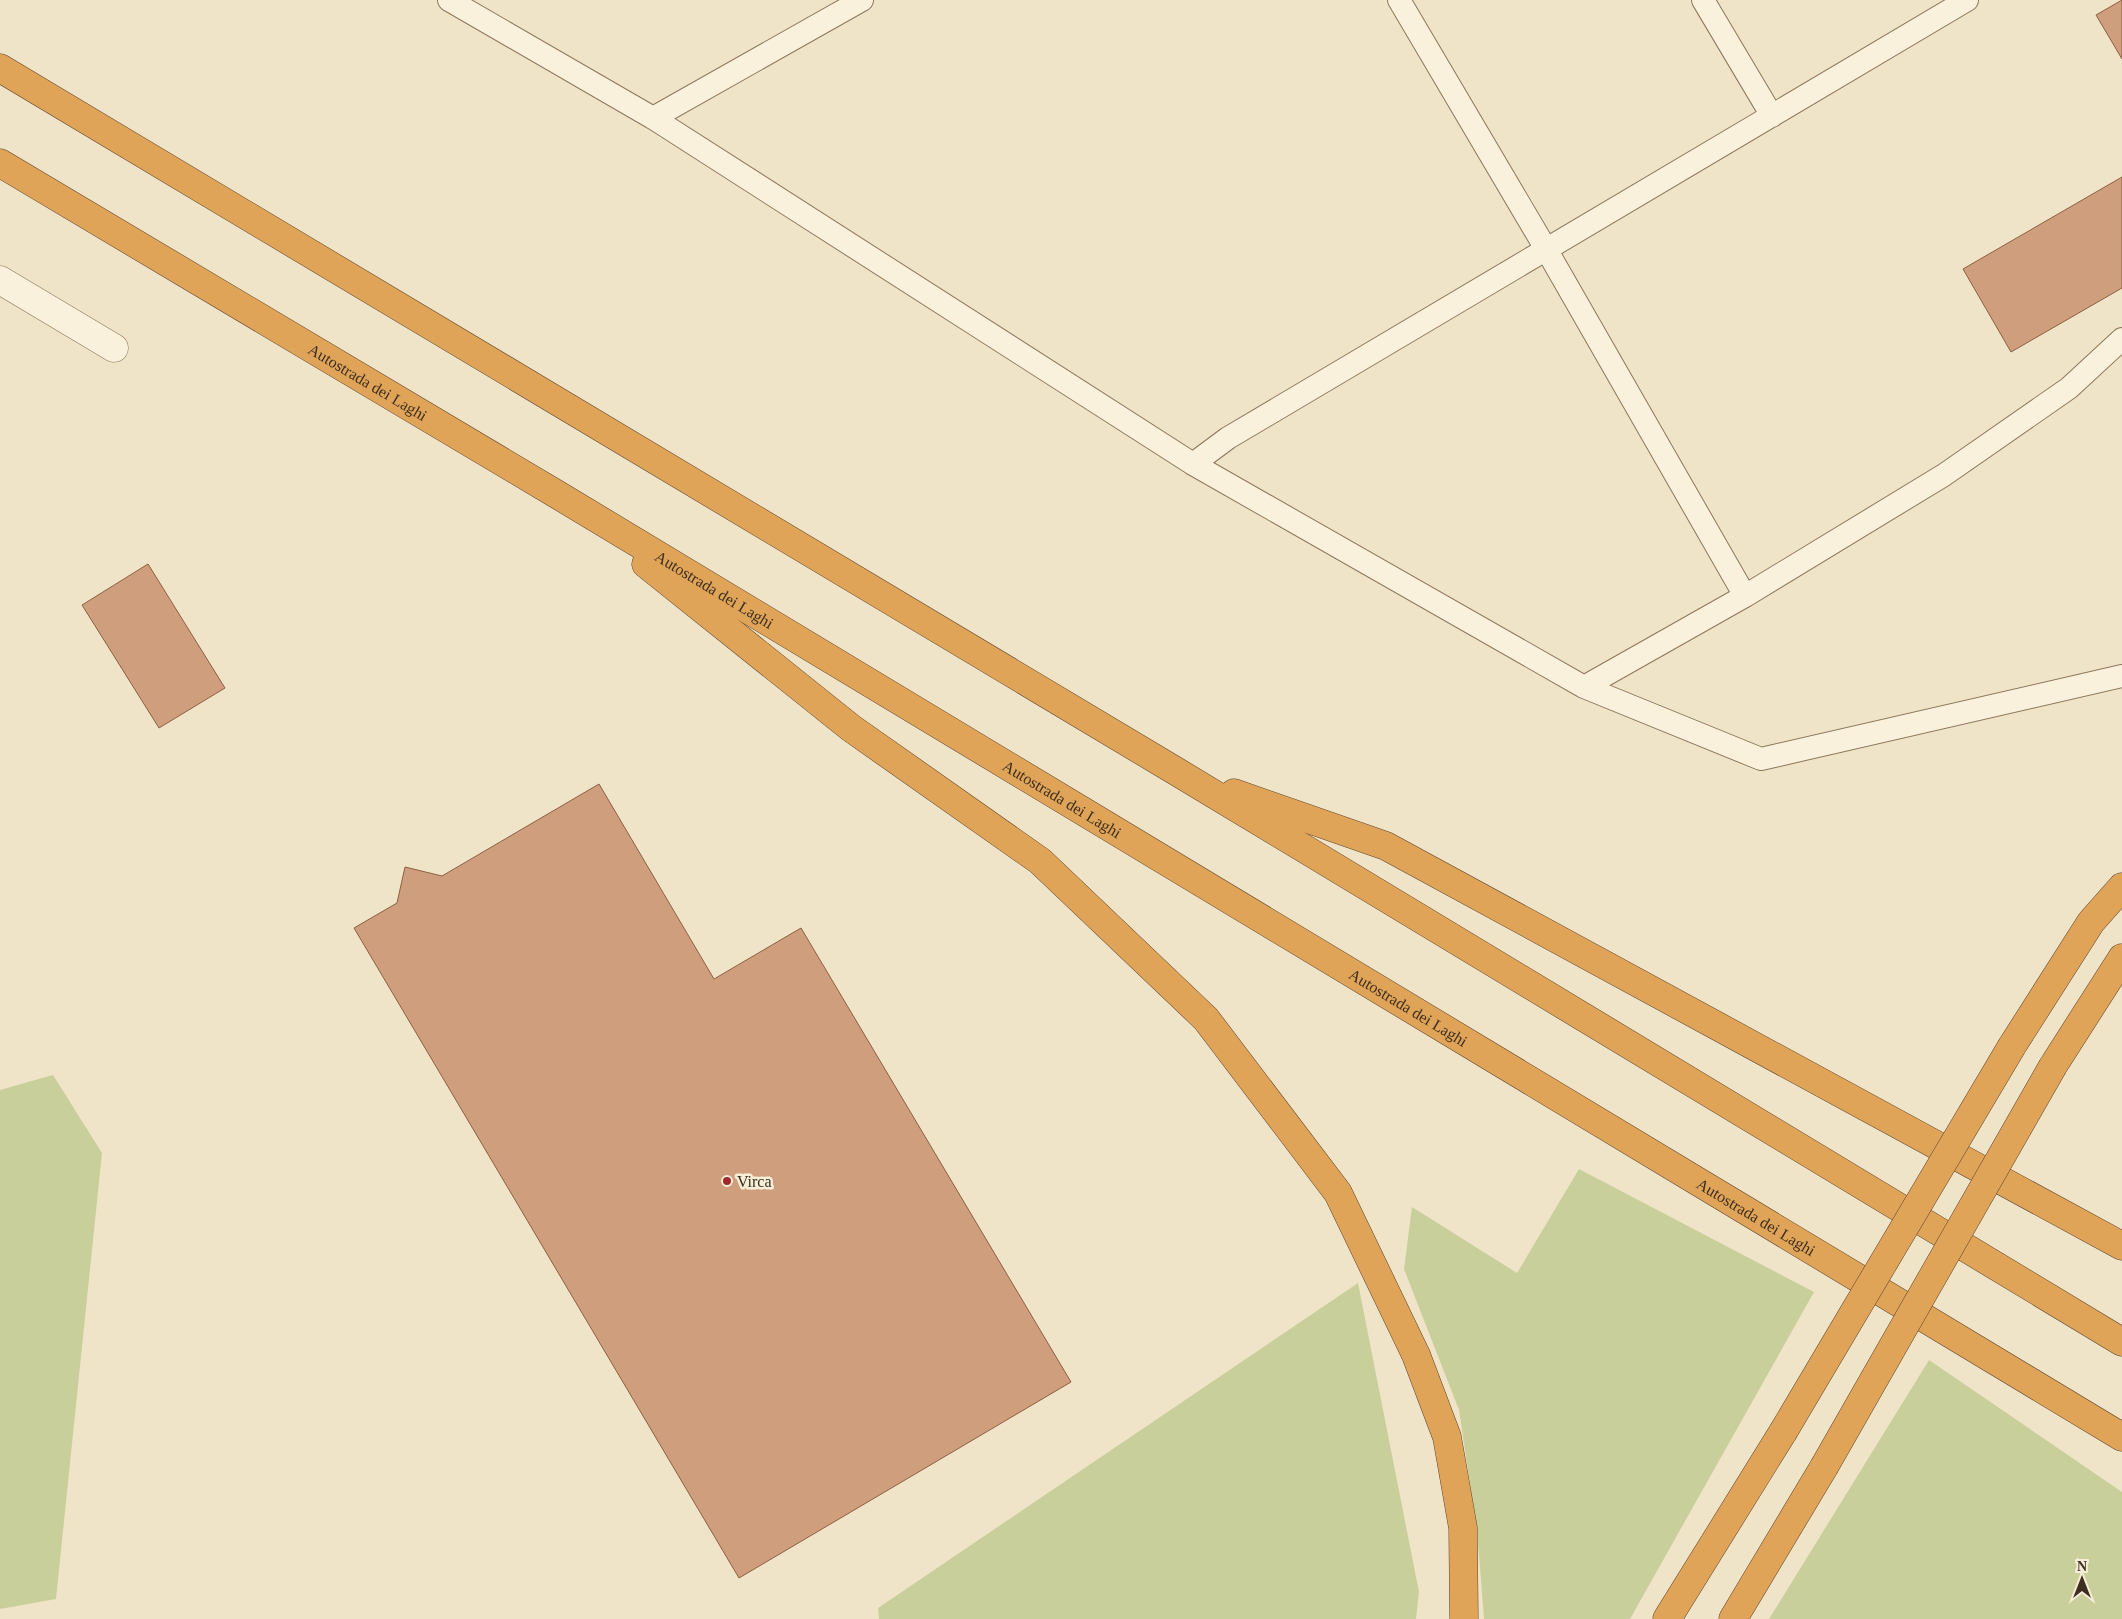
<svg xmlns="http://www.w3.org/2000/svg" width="2122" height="1619" font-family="Georgia,serif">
	<rect width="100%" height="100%" fill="#f0e4c8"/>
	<path fill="#c9cf9b" d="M53,1075l49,78 -46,446 -56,10v-519z
		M1579,1169l235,123 -184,327h-146l-7,-89 -18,-120 -55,-141 8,-62 105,66z
		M1358,1283l61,309 -3,27h-537l-1,-11z
		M1929,1360l193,132v127h-353z"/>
	<path fill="#cf9f7d" stroke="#8d5f41" d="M2122,0v59l-26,-44z
		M2122,177v111l-111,64 -48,-83z
		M148,564l77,124 -66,40 -77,-123z
		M599,784l115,195 87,-51 270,454 -332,196 -385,-650 43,-25 8,-36 37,9z"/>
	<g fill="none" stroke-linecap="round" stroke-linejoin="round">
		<g stroke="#8d765c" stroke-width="24">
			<path id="service" d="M449,0l204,118 540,346 391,223 177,72 361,-83
				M1399,0l147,249 199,347
				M1703,0l69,116
				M653,118l209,-118
				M1193,464l35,-26 739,-438
				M1584,687l161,-91 199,-121 125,-87 53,-49"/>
		</g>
		<g stroke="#8d765c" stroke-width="29">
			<path id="minor" d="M0,280l114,68"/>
		</g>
		<g stroke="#5b4430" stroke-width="29">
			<g id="motorway">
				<path d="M0,68l1179,705 943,569"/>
				<path id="s1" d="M0,163l558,332 1564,942"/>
				<path d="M646,564l205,164 189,133 166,158 132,174 78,162 31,82 16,91 1,91"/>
				<path d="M1234,793l152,53 736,400"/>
				<path d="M2012,1046l79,-124 31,-35"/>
				<path d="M2053,1066l69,-108"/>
				<path d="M1667,1619l116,-187"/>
				<path d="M1733,1619l91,-152"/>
			</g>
		</g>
		<use href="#service" stroke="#faf1dc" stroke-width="22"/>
		<use href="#minor" stroke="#faf1dc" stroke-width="28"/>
		<use href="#motorway" stroke="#e0a458" stroke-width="28"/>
		<g stroke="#5b4430" stroke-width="29" stroke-linecap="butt">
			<path id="motorway-bridge" d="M1783,1432l229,-386
				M1824,1467l229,-401"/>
		</g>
		<use href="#motorway-bridge" stroke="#e0a458" stroke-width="28"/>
	</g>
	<circle fill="#9e2a2b" stroke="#f7eed8" stroke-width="2" cx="727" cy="1181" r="5"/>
	<g text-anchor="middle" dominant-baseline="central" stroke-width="5" stroke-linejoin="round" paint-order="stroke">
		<g font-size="16" fill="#3d2e20" stroke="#f7eed8">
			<text stroke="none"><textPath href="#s1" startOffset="428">Autostrada dei Laghi</textPath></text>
			<text stroke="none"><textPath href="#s1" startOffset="832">Autostrada dei Laghi</textPath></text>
			<text stroke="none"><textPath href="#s1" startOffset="1238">Autostrada dei Laghi</textPath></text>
			<text stroke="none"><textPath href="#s1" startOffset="1642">Autostrada dei Laghi</textPath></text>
			<text stroke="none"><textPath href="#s1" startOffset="2048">Autostrada dei Laghi</textPath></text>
		</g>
		<g font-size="16" fill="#3d2e20" stroke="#f7eed8" text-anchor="start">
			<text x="737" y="1181">Virca</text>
		</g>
	</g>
	<g transform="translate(2082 1579)" stroke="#f7eed8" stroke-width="4" paint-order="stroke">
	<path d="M0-4L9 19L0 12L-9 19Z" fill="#3d2e20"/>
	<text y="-8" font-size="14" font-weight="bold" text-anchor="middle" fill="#3d2e20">N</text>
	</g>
</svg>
